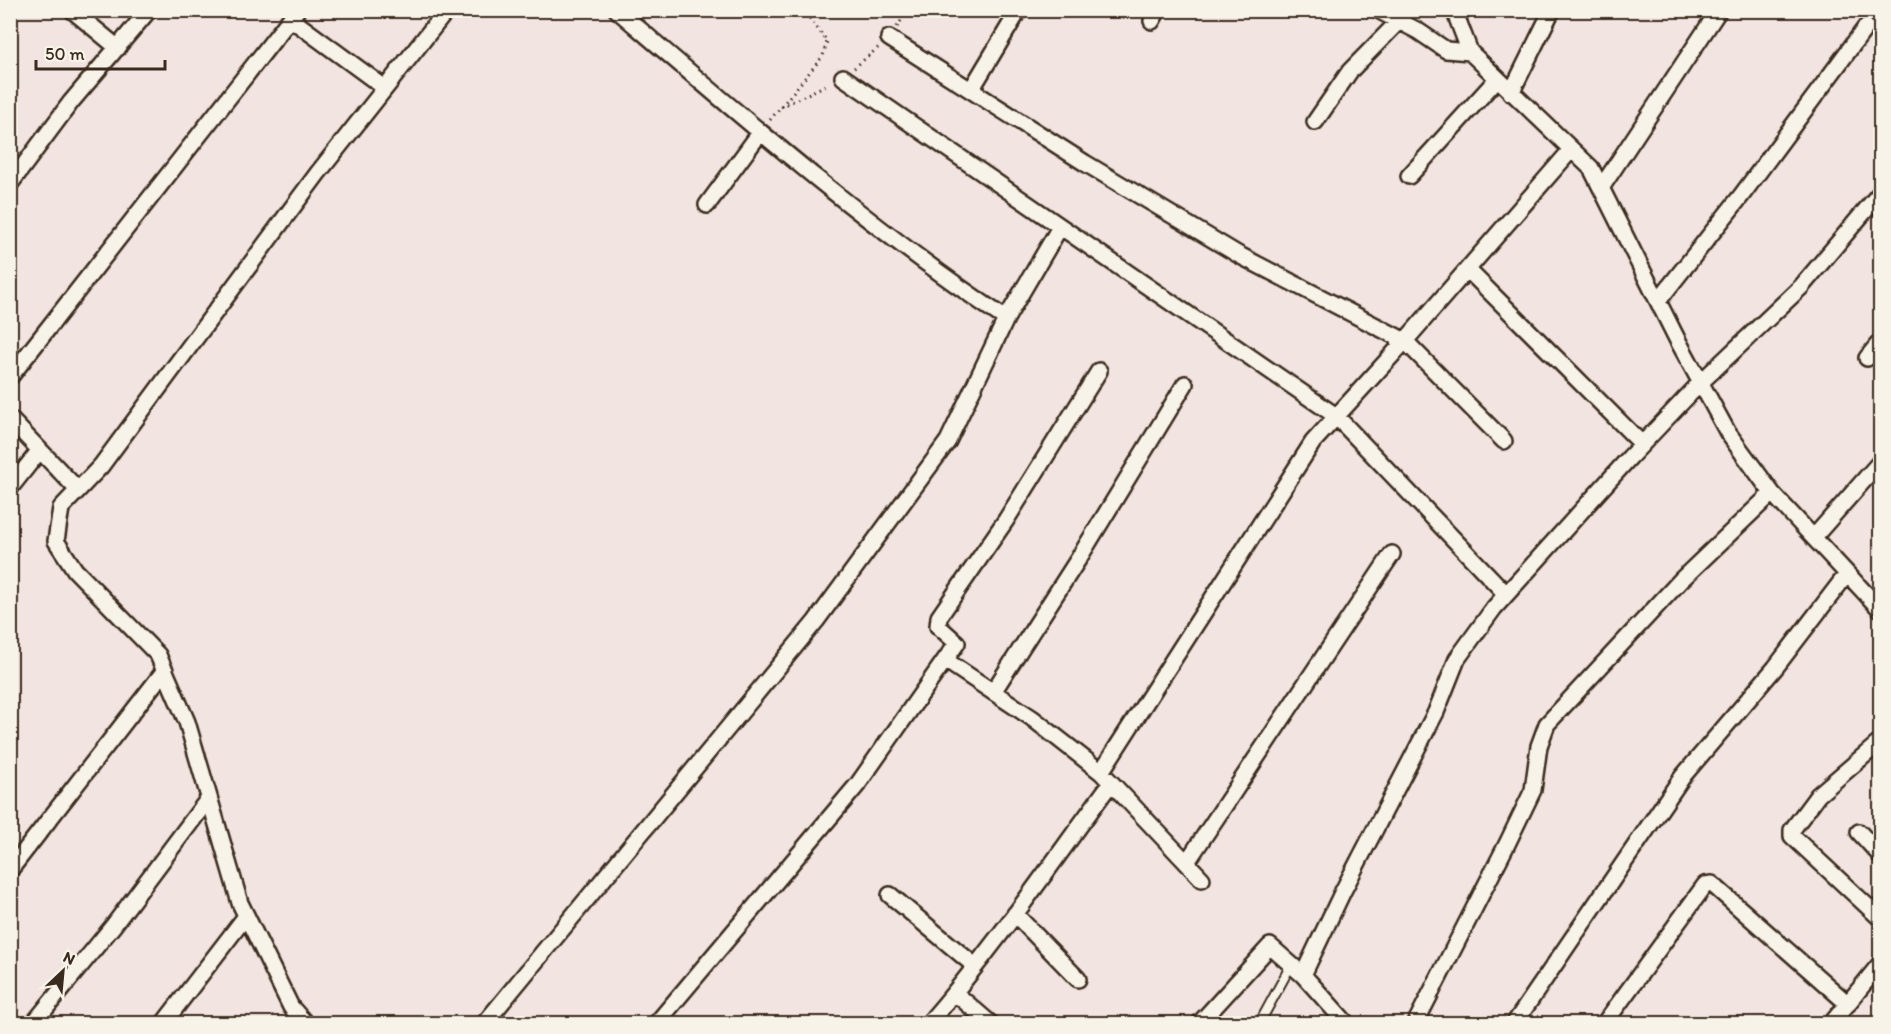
<svg xmlns="http://www.w3.org/2000/svg" width="1891" height="1034" font-family="Itim,sans-serif">
	<rect width="100%" height="100%" fill="#f1e4e1"/>
	<filter id="ink" filterUnits="userSpaceOnUse"><feTurbulence type="fractalNoise" baseFrequency=".0167" numOctaves="2"/><feDisplacementMap in="SourceGraphic" scale="12" xChannelSelector="R" yChannelSelector="G"/><feConvolveMatrix kernelMatrix="1 2 1 2 8 2 1 2 1" color-interpolation-filters="sRGB"/></filter>
	<g filter="url(#ink)">
		<g fill="none" stroke-linecap="round" stroke-linejoin="round">
			<g stroke="#3b2a1e" stroke-width="12">
				<path id="service" d="M1259,1024l32,-59"/>
			</g>
			<g stroke="#3b2a1e" stroke-width="20">
				<path id="minor" d="M72,10l46,38
					M617,10c126,108 251,217 389,309
					M1378,10l40,21 28,19 24,2
					M1454,10l16,42 121,116 86,171 51,94 44,60 108,116
					M291,19l94,69
					M1152,21l6,-11
					M889,38l196,125 154,92 166,86 99,100
					M843,77l493,339 170,178
					M971,90l48,-80
					M1511,93l41,-83
					M1315,122l35,-51 49,-50
					M1409,176l88,-97
					M10,184l61,-82 78,-92
					M1601,188l118,-178
					M707,205l53,-72
					M1468,270l174,174
					M1658,301l83,-105 125,-169
					M1867,358l13,-16
					M10,377l287,-367
					M10,419l68,71
					M10,488l30,-38
					M1814,537l66,-75
					M945,660l87,58 69,54 101,107
					M993,692l86,-134 106,-174
					M1880,742l-62,53 -26,35v6l88,82
					M1101,772l212,-330 92,-101 166,-191
					M1859,832l21,23
					M1187,862l205,-308
					M10,870l155,-200
					M890,895l85,71
					M1015,914l63,65
					M1303,975l40,-84 93,-179 21,-53 37,-51 136,-151 70,-74 101,-96 79,-94
					M955,993l36,31
					M33,1024l80,-98 96,-128
					M163,1024l83,-108
					M306,1024l-15,-17 -51,-104 -53,-181 -29,-67 -83,-85 -19,-29 5,-33 40,-42 217,-293 129,-163
					M484,1024l332,-403 132,-180 58,-122 54,-92
					M656,1024l202,-240 87,-124 12,-17 -19,-17 1,-9 67,-97 93,-149
					M928,1024c66,-76 123,-160 183,-241
					M1199,1024l71,-78 33,29 44,49
					M1415,1024l92,-180 26,-54 6,-44 8,-22 134,-144 91,-87
					M1514,1024l169,-248 92,-108 72,-94
					M1604,1024l101,-139 7,-1 136,120
					M1831,1024l49,-60"/>
			</g>
			<path stroke="#3b2a1e" stroke-width="3" stroke-dasharray="1.5 4.5" stroke-linecap="butt" d="M897,27l11,-17
				M854,68l25,-21
				M781,107l47,-23
				M770,120l53,-64 4,-15 -17,-22v-9"/>
			<use href="#service" stroke="#f7f3e8" stroke-width="8"/>
			<use href="#minor" stroke="#f7f3e8" stroke-width="15"/>
		</g>
	</g>
	<rect width="1891" height="1034" fill="none" stroke="#f7f3e8" stroke-width="36"/>
	<rect x="18" y="18" width="1855" height="998" fill="none" stroke="#3b2a1e" stroke-width="2" filter="url(#ink)"/>
	<g transform="translate(63 971) rotate(26)" stroke="#f7f3e8" stroke-width="4.5" paint-order="stroke">
	<path d="M0-4.5L10 22L0 15L-10 22Z" fill="#3b2a1e"/>
	<text y="-9" font-size="16" font-weight="bold" text-anchor="middle" fill="#3b2a1e">N</text>
	</g>
	<path d="M36 60v9h129v-9" fill="none" stroke="#3b2a1e" stroke-width="3"/>
	<text x="45" y="60" font-size="18" fill="#3b2a1e" stroke="#f7f3e8" stroke-width="4.5" paint-order="stroke">50 m</text>
</svg>
